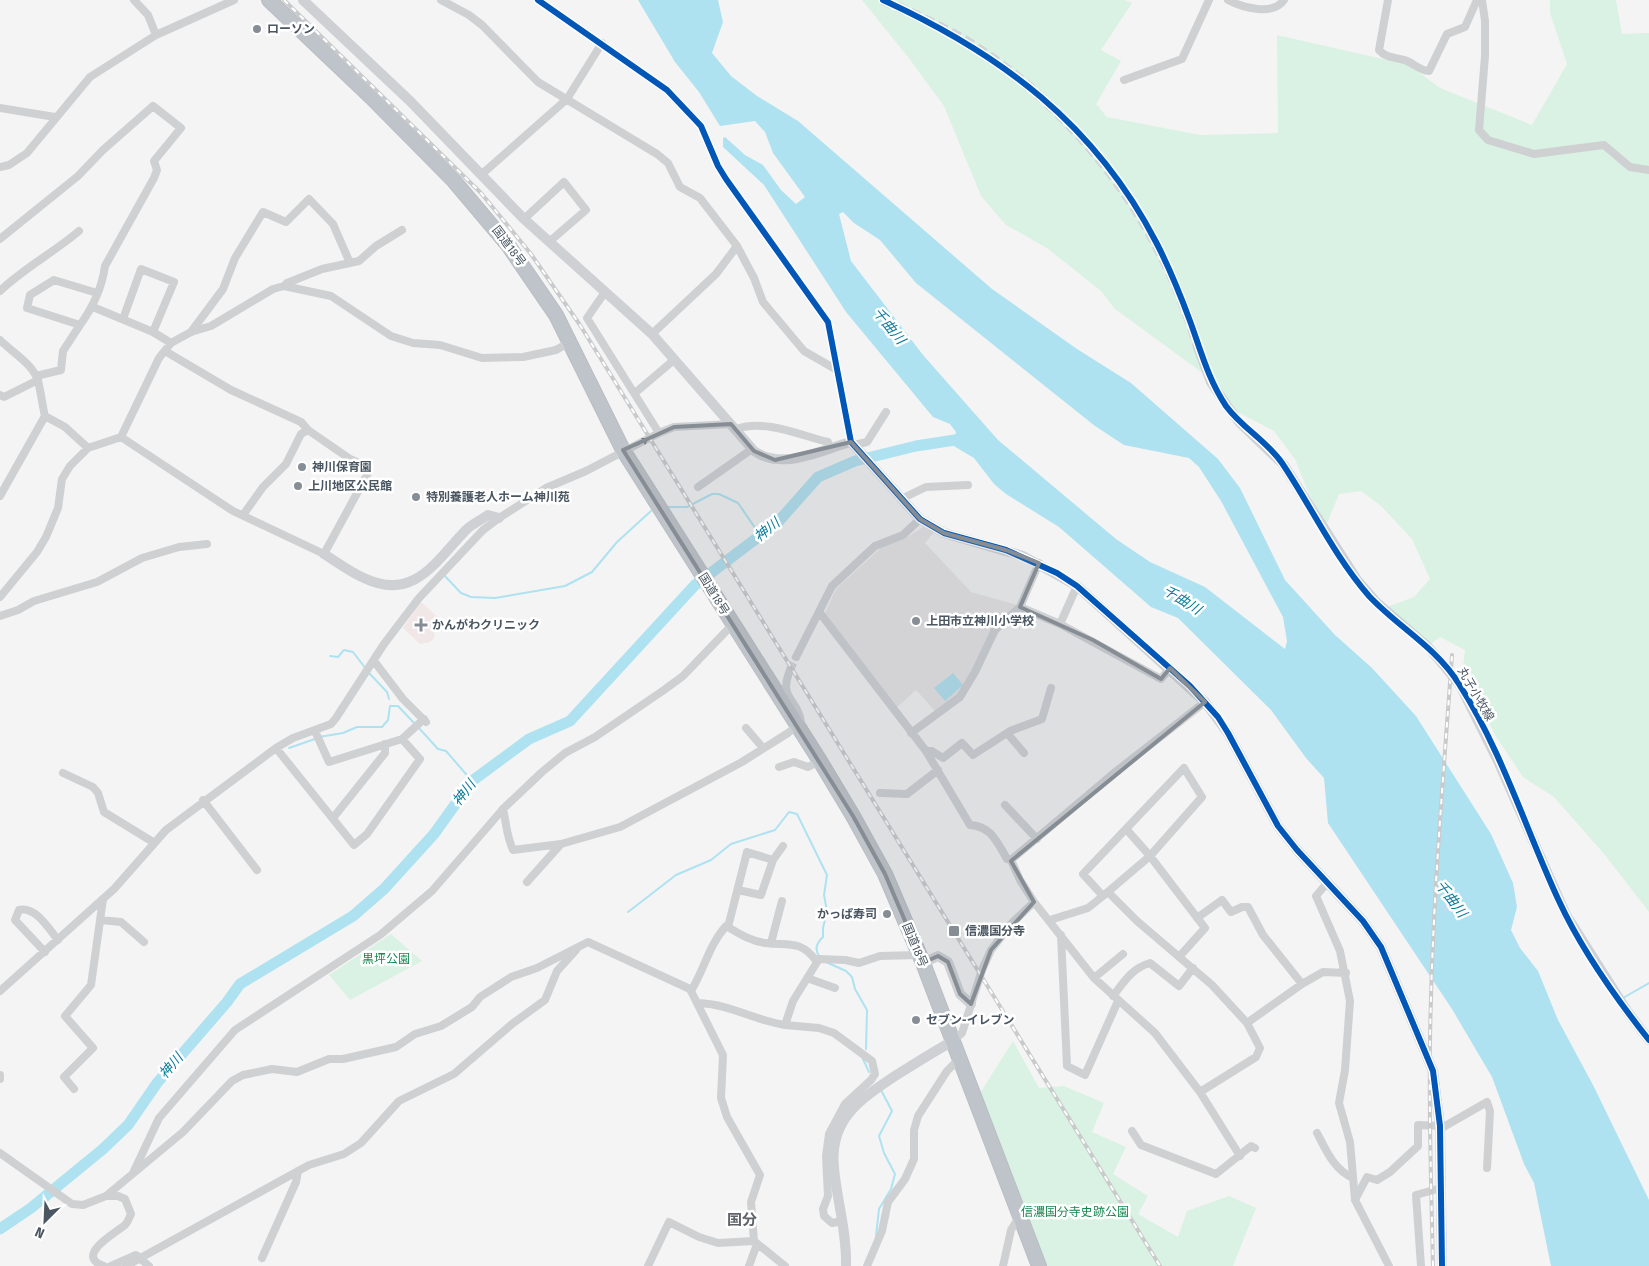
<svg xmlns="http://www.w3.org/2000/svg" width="1649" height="1266" font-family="'Fira Sans Condensed','Noto Sans JP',sans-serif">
	<rect width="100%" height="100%" fill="#f4f4f4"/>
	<path fill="#e6e5e6" d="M923,527l11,5 -9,11 46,49 46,13 -24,24 -20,44 -14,22 -23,17 -20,-22 -20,18 -71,-95 11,-24 48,-44 22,-7z"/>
	<path fill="#f1e7e6" d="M421,602l21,19 -9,8 2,8 -5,5 -10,2 -17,-16z"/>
	<path fill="#d9f2e3" d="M862,0h263l7,3 -31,47 20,11 -25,43 11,13 93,18 78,-2 -1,-98 132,30 31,23 92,37 35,-61 -17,-51v-13h66l6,34 27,-1v879l-44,-57 -51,-58 -31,-20 -28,-42 -32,-67 2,-18 -25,-13 -9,7 -44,-37 27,-10 16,-18 -18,-40 -31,-33 -20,-15 -22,3 -13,32 -18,-34 -13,-33 -21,-28 -42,-22 -28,-35 -89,-65 -14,-18 -54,-43 -41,-23 -25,-29 -37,-90 -36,-49z
		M391,934l31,27 -72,39 -21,-25z
		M1013,1041l26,47 25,-2 40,17 -12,29 34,15 -13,27 35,22 -10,18 40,23 9,-26 42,-15 27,12 -23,58h-195l-63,-165z"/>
	<path fill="#aee2f0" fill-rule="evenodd" d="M638,0h80l5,22 -11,31 19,23 26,20 41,25 194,168 85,60 54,34 87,76 22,29 45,92 50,55 37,33 44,48 75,118 22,49 4,24 -6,23 9,18 18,23 20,49 35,65 56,115v66h-98l-17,-83 -10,-19 -32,-87 -40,-68 -124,-186 -4,-45 -18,-20 -35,-48 -93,-92 -27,-11 -92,-80 -53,-33 -12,-10 -20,-26 -22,-13 4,-13 -6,-8 -17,-7 -87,-105 -82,-127 -41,-38v-9l2,-1 20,18 18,10 18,25 15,14 9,-7 -32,-44 -8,-21 -10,-11 -35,5 -21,-34 -24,-30zM843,212l11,11 26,17 36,43 179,143 29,19 65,13 10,9 22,34 62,116 4,24 -2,8 -80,-62 -55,-25 -34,-23 -118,-99 -75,-85 -72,-94 -12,-47z
		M953,673l10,12 -18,16 -11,-13z"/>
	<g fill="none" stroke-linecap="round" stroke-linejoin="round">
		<path stroke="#aee2f0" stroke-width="2" d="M668,507h19l25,-13h7l19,9 22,32
			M443,574l18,19 10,4 24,1 70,-12 27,-14 25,-30 34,-31
			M330,656l8,1 6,-7 9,2 13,17
			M369,673l18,19 2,7
			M418,727l20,22 8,2 26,30
			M319,737l24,-4 14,-6h25l6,-7 2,-14h8l17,18
			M289,748l26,-9
			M628,912l48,-37 35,-15 20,-16 44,-14 14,-18 8,2 30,61 -3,20 3,16 -4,17v9c-6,6 -9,11 -4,19
			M826,962l20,9 6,6 3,12 12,21 -1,39
			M1623,998l26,-15
			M863,1059l6,13
			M876,1236l3,-27 12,-20 4,-15 -11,-21 -5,-17 13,-25 -11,-21"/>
		<path stroke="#aee2f0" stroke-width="11" d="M0,1229l31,-21 72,-59 25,-24 29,-42 70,-81 13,-18 113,-68 31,-27 50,-55 38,-53 57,-42 41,-18 125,-136 83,-63 40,-45 37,-16 61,-15 52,-8"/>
		<path stroke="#d2d4d7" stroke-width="8" stroke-dasharray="8 4" stroke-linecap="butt" d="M790,670l6,-13"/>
		<path stroke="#d2d4d7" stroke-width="10" stroke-dasharray="10 5" stroke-linecap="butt" d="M883,0c30,14 60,27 88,44 110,70 190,178 227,303"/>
		<g stroke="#b9bec3" stroke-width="16">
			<path id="highway" d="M269,0l102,97 83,84 54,64 48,70 67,135 197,311 33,55 32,58 38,89 116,303"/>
		</g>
		<path stroke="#ced0d2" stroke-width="8" d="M134,0l14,15 8,20
			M441,0l28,15 13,10 56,57 119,72 11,9 12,24 20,11 37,48 17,32 9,24 41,49 33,19
			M538,0l129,90 34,36 17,40 8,13 102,143 23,120
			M1228,0c15,8 45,16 56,0
			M1388,0l-9,50c7,8 15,7 25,10 9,2 15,11 25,11l18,-37 18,-7 12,-27
			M1482,0l3,21v35l-6,74 9,10 46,14 70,-9 26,22 19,3
			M1124,80l58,-21 27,-59
			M0,108l55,9
			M0,167l9,-2 18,-12 63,-76 66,-42 78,-35
			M482,174l85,-75 35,-56
			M524,219l40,-37 22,28 -37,32
			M0,239l78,-63 25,-26 50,-44 28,22 -27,33 3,9 -3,8 -49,88c-3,22 -12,41 -25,59l-53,-17 3,-13 24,-15 43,13
			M284,286l3,-3 35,-14 37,-8 17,-15 26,-16
			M0,291c24,-23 53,-38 79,-60
			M605,292l-18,26 72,115
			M93,307l60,25 18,11
			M123,319l18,-50 33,13 -21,50
			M191,332l32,-43 12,-31 28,-46 23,10 23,-23 24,25 17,39
			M652,334l64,-60 21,-28
			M0,340c12,12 33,24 38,41 3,11 4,23 7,35l-45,80
			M165,351l66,39 70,32 7,8 -7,4 -15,30 -23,23 -20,28
			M36,376l25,-6 2,-19 17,-26
			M635,393l40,-34
			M0,395l4,2 34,-17
			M45,416l20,11 23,21
			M736,429c30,-10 63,6 92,13l2,5
			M121,437l112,74 91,43 44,-81 -5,-8 -13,-6 -42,-29
			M854,445l13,-3 19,-30
			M698,487l54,-38
			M901,499l25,-12 42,-2
			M1039,563l-19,44 40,17
			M1077,586l-17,38 101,55 9,-11
			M0,597l37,-45 9,-15 12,-29 4,-29 8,-13 18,-18 33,-11 38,-79 12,-15 20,-11 20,-6 62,-37 11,-3 47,10 60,40 22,7 27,2 42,13 41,-1 33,-7 14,-8
			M820,613l106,138 44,74c21,1 27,17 37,34l4,1 9,20 14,22 60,76 61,55 45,59 40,64
			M0,616l18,-6 16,-9 63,-19 45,-24 37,-11 28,-3
			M796,657l36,-71 43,-40 28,-11 17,-16
			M374,661l29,38 23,23
			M746,728l17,20
			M315,731l14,31 73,-23 22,-20
			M911,733l49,-36 15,-25 20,-42 25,-23
			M1007,733l17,20
			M276,748l78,97 13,-11 53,-75 -18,-20
			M926,751h6l11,7 19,-15 11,12 37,-24 32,-12 9,-31
			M779,767l15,-5 14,5 12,-6
			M1184,768l18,29 -52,59 -47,40 -20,-22z
			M63,773l30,14 5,6 6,19 49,30
			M880,793l27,1 31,-24
			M203,800l54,70
			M1005,805l32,34
			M503,809c4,17 3,25 10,41l48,-6
			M333,818l52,-65v-9
			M1127,830l23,26 55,72 -26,29
			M1011,860l103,-87 91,-71
			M527,882l34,-38 59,-17 122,-65 46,-29 13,-11c-3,-24 -23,-22 -11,-52
			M1327,883l-11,13 24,55 10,50 -5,69 -6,33 11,39 5,58 34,66
			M738,890l23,5 12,-35 10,-14
			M1108,892l29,29 75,64 35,38
			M1197,918l25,-18 9,12 11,-5h6l15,28 39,49
			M100,920l21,2 23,20
			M1050,920l38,-12 15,-12
			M728,927l19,-75 26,8
			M1061,935l6,131 18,9 33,-74
			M771,943l11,-42
			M45,952l-30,-32 4,-10c17,-4 30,19 39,30
			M807,978l28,10
			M1094,978l29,-24
			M0,991l114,-102 52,-59 110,-82 17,-10 38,-14 5,-6 48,-74 35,-46 64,-68 16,-12 47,-30 40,-17 73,-38 15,-6 57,-3
			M691,991c13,-21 18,-46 35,-65 12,7 24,15 39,17 23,3 36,-4 52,19
			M1113,996c11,-14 19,-28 37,-33l29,23 14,-18
			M698,1003c32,1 55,17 87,22l8,-24 26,-42 26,1 14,3 21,-7 39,-1
			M785,1025l34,3 15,5 38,28 3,13 -4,6 -26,24 -16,30 -3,22 2,40 -5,13 1,7 8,7 11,-2
			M953,1041l9,-8 20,-63 9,-20 21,-27 22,-21
			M0,1075v4
			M74,1089l-10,-12 29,-29 -28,-32 26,-31 12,-86
			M1200,1092l56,-35 4,-9 -13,-25 55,-39 21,-12 23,1
			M1440,1129l47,-27 3,9 -3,57
			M1132,1131l9,14 75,29 35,-28 4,2
			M1317,1133c9,17 17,37 36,45
			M0,1153l72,51 11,1 23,-9 77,-64 49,-51 11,-6 29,-6 25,3 32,-13h14l53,-12 19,-13 26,-8 31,-19 8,-10 31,-20 26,-9 51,-26 102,47 33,66 -2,43 6,19 33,58 -9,27 3,39 31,25
			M134,1171l25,-53 76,-88 145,-95 52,-44 71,-82 39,-37 23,-19 30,-16 69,-47 19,-14 50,-52
			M1355,1200l12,-23 10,3 13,-8 28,-26v-21l22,1
			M262,1258l34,-76 2,-11
			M104,1266c-31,-10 13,-34 21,-41 3,-3 4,-7 6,-11l-6,-15 -7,-3h-12
			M111,1266l25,-11 13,11
			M126,1266l183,-101 35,-11 17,-11 38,-42 55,-27 58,-50 33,-24 12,-29 19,-21
			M648,1266l21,-44 30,15 19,6 36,-2
			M749,1266l8,-22
			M867,1266l15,-35 6,-29 17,-23 9,-20v-29l4,-14 29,-45 12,-12
			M1003,1266l8,-36 8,-13
			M1421,1266l-5,-71 25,-7"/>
		<path stroke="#ced0d4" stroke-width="10" d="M303,0l107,101 114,118 128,115 102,117c29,20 66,-1 97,-9l69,77 24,14 79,23 54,30 128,116 23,31 50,93 19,24 66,71 18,26 52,124 7,55 2,140
			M1198,347l13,35 16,24 13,17 43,41 74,116 19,22 52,45 14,16
			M324,554c13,8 26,18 40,24 50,24 72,-17 102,-48 6,-6 15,-10 22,-15l11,3
			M1460,685l38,76 68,154 61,96 22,29
			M923,963l15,-7 10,6 12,32 11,10
			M846,1266c1,-34 -9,-65 -12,-98 -5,-48 25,-68 61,-92 19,-12 38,-24 58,-35"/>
		<use href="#highway" stroke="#bec4c9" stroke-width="14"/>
		<g stroke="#c9cacc" stroke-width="4">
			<path id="rail" d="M284,0l197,193 50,61 49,71 580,941
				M1433,1266c-2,-89 -5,-179 -2,-268 3,-115 13,-229 21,-343"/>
		</g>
		<use href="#rail" stroke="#fff" stroke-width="2" stroke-dasharray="5.5" stroke-linecap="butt"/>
		<path stroke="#ced0d4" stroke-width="10" d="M1442,663l18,22"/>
		<g stroke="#fff" stroke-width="9">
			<path id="cycleway" d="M538,0l129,90 34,36 17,40 8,13 102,143 23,120 69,77 24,14 62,17 51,23 20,13 113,100 28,31 10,16 50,93 19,24 66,71 18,26 52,124 7,55 2,140
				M883,0c118,54 212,124 273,242 13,25 24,52 34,79 11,30 18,58 36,85 16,22 41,35 56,57 29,43 52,93 87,133 29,31 67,51 90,88 43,67 67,146 100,217 23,50 56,96 90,139"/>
		</g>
		<use href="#cycleway" stroke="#0057b8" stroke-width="6"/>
	</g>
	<defs><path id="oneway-solid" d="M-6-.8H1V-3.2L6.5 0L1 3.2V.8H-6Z" transform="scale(1.25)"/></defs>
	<use fill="#727b83" href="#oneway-solid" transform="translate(642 442) rotate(-29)"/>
	<path fill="#868d94" fill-opacity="0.2" stroke="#868d94" stroke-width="4" stroke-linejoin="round" d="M731,424l23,27 21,9 76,-18 69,77 24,14 62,17 33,13 -19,44 73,33 68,39 9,-11 35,34 -194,159 23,41 -43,48 -20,54 -11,-10 -12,-32 -10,-6 -15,7 -38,-89 -32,-58 -230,-366 51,-23z"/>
	<g fill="#868d94" stroke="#fff" stroke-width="2">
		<circle cx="257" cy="29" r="5"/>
		<circle cx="302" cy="467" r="5"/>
		<circle cx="298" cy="486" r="5"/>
		<circle cx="416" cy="497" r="5"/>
		<circle cx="916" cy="621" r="5"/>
		<path d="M418.5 617.5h5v5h5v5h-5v5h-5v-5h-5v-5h5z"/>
		<circle cx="887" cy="914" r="5"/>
		<rect x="948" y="925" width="12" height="12" rx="2.5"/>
		<circle cx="916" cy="1020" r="5"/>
	</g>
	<g text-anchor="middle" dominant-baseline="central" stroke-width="5" stroke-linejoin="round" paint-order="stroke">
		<g font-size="12" font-weight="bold" fill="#4a5661" stroke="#fff" text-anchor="start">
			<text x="267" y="29">ローソン</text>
			<text x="312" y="467">神川保育園</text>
			<text x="308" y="486">上川地区公民館</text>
			<text x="426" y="497">特別養護老人ホーム神川苑</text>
			<text x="926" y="621">上田市立神川小学校</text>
			<text x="432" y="625">かんがわクリニック</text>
			<text x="877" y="914" text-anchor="end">かっぱ寿司</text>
			<text x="965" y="931">信濃国分寺</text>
			<text x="926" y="1020">セブン-イレブン</text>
		</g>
		<g font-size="12" fill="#4a5661" stroke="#fff">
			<text transform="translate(509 246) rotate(53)">国道18号</text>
			<text transform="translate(714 594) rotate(58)">国道18号</text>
			<text transform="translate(1476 694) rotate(60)">丸子小牧線</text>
			<text transform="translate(915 945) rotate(67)">国道18号</text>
		</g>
		<g font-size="12" fill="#17864f" stroke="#fff">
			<text x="386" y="959">黒坪公園</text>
			<text x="1075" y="1212">信濃国分寺史跡公園</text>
		</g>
		<g font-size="14" font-style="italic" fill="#0c7c9b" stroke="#fff">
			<text transform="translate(889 326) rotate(51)">千曲川</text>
			<text transform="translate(767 530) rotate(-39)">神川</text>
			<text transform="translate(1182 600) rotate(32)">千曲川</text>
			<text transform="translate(464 793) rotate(-52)">神川</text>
			<text transform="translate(1451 899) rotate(53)">千曲川</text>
			<text transform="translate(171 1066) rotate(-50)">神川</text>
		</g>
		<g font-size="15" font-weight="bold" fill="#5f6368" stroke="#fff">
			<text x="742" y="1220">国分</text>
		</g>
	</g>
	<g transform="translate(45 1221) rotate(204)" stroke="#ffffff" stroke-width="4" paint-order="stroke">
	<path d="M0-4L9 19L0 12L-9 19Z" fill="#4a5661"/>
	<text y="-8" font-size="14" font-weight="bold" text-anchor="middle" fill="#4a5661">N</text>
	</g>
</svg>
